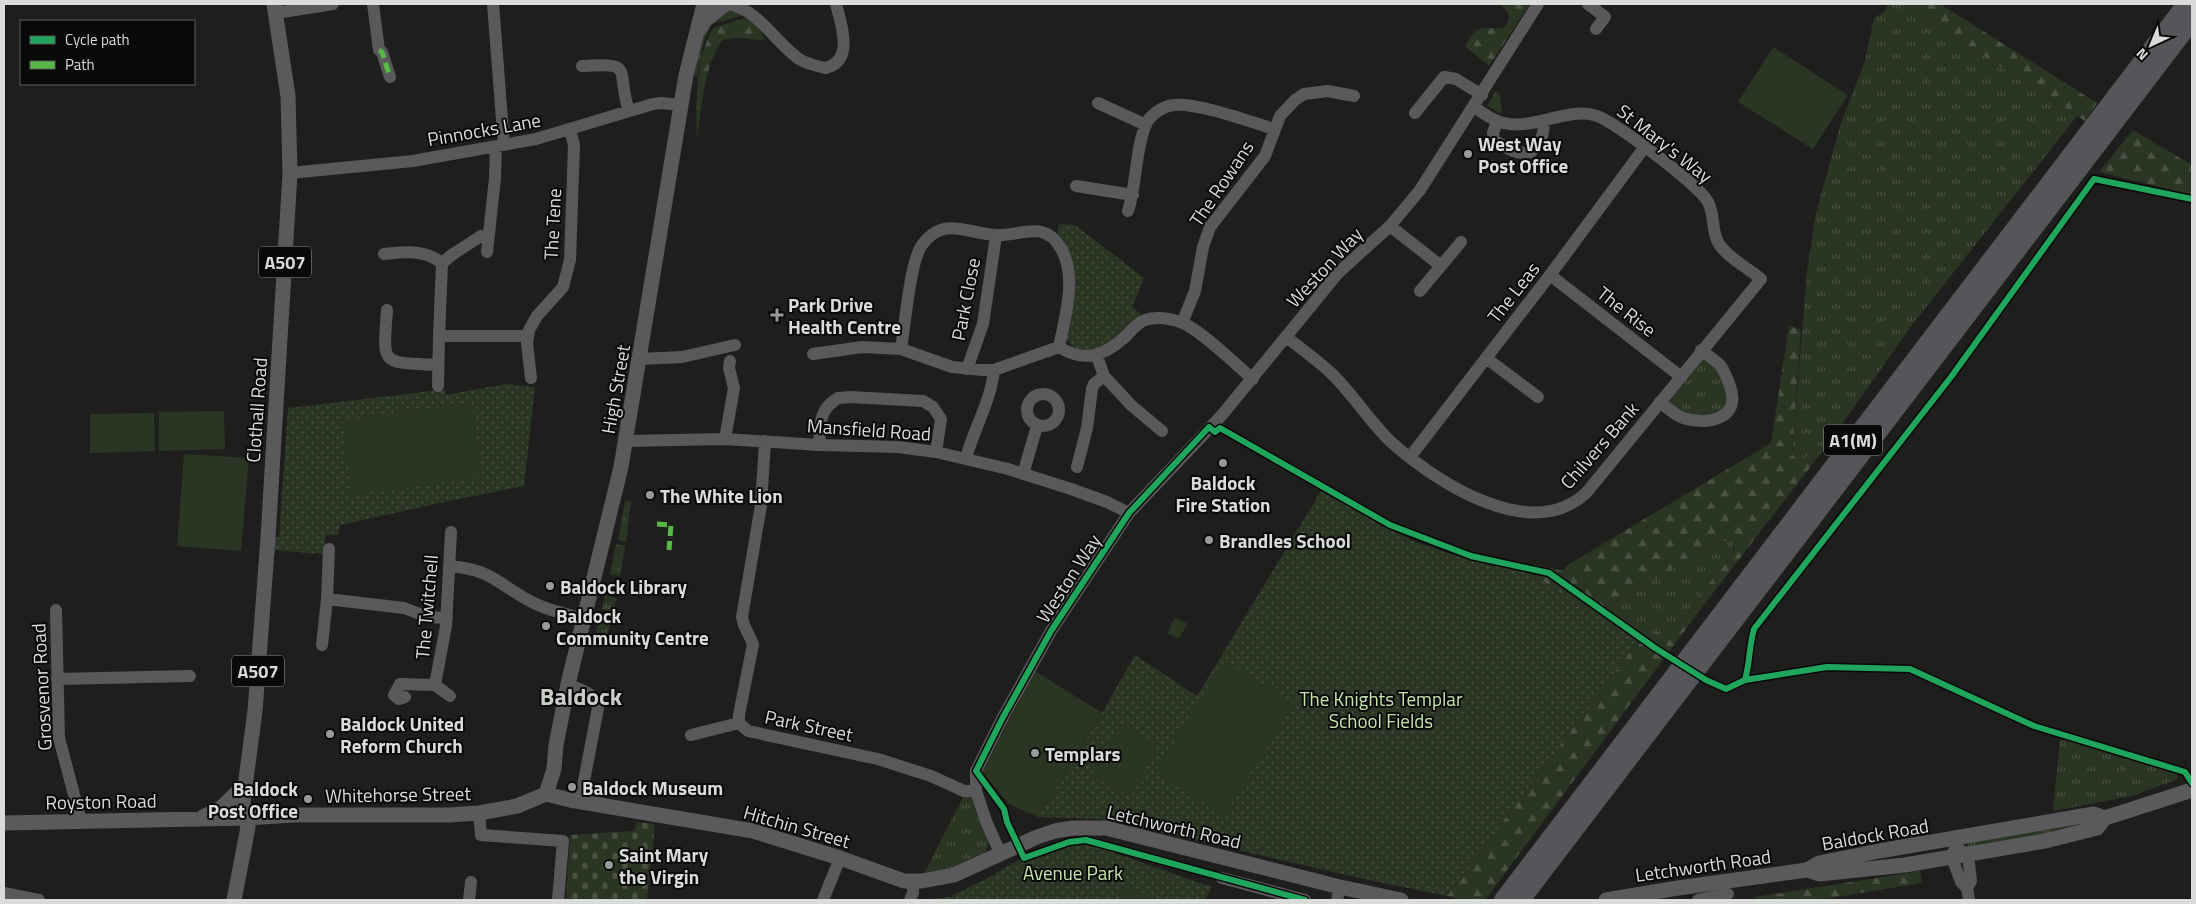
<svg xmlns="http://www.w3.org/2000/svg" width="2196" height="904" font-family="'Titillium Web',sans-serif">
	<defs>
		<pattern id="grass-tufts" width="24" height="20" patternUnits="userSpaceOnUse" patternTransform="scale(1.25)"><rect width="24" height="20" fill="#2b3523"/><path d="M3 7l-1-3M5 7V3M7 7l1-3M15 17l-1-3M17 17v-4M19 17l1-3" fill="none" stroke="#495242"/></pattern>
		<pattern id="forest-firs" width="22" height="20" patternUnits="userSpaceOnUse" patternTransform="scale(1.25)"><rect width="22" height="20" fill="#2b3523"/><path d="M5 1l3.5 6h-7zM16 11l3.5 6h-7z" fill="#495242"/></pattern>
		<pattern id="cemetery-stones" width="16" height="16" patternUnits="userSpaceOnUse" patternTransform="scale(1.25)"><rect width="16" height="16" fill="#2b3523"/><path d="M2 7V4a2 2 0 0 1 4 0v3zM10 15v-3a2 2 0 0 1 4 0v3z" fill="#495242"/></pattern>
		<pattern id="park-dots" width="8" height="8" patternUnits="userSpaceOnUse" patternTransform="scale(1.25)"><rect width="8" height="8" fill="#2b3523"/><path d="M2 2h.1M6 6h.1" fill="none" stroke="#495242" stroke-width="1.8" stroke-linecap="round"/></pattern>
	</defs>
	<rect width="100%" height="100%" fill="#1e1f1d"/>
	<path fill="url(#grass-tufts)" d="M1888,4h15l174,112 -165,209 -87,123 -29,14 -4,-8 15,-183 9,-58 25,-90 24,-62 9,-43 10,-6z
		M731,9l13,6 -32,9 -7,14 -8,38 -4,-1 7,-33 15,-27z
		M1496,91l4,3 2,20 -15,-8z
		M1703,359l15,7 13,30 -11,18 -35,2 -16,-14z
		M625,501l6,1 -5,40 -8,-2z
		M1723,541l11,1 -1,11 -30,38 -16,24 -29,17 -12,3 -8,6 -42,-26 102,-63 16,-9z
		M616,544l9,2 -5,30 -10,-2z
		M605,595l12,3 -4,14 -11,-3z
		M600,616l12,3 -6,20 -11,-3z
		M2060,738l118,36v5l-46,17 -79,15z
		M965,793l7,2c2,7 3,15 6,23 3,6 9,14 10,21 6,26 -48,33 -65,37z
		M2095,822l-40,12 -87,15 -1,-4 3,-3z"/>
	<path fill="url(#forest-firs)" d="M1500,4h30l-41,62 -24,-20c15,-24 14,-16 38,-18 10,-9 6,-16 -3,-24z
		M1903,4h37l157,99 -12,18z
		M749,17l5,4 11,18 -4,1 -26,-2 -12,2c-19,23 -21,68 -26,98 -1,-36 -2,-78 16,-110z
		M2133,130l59,35v30l-93,-23z
		M1789,325l12,5 -9,124 5,7 28,-13 -122,158 -218,294h-20l-18,-4 191,-255 8,-6 12,-3 29,-17 16,-24 30,-38 2,-7 -1,-4 -11,-1 -9,2 -118,72 -68,-43 5,-8 31,7 2,-5 205,-123z
		M1920,871l2,12 -104,17h-63v-3z"/>
	<path fill="url(#cemetery-stones)" d="M637,822l18,2 -8,76h-81l4,-65 64,-4z"/>
	<path fill="url(#park-dots)" d="M1059,224l16,1 69,53 -12,29 10,8 -24,22 -22,13 -22,-1 -9,-12 -1,-95 -7,-9z
		M505,384l30,3 -11,99 -75,15 -109,24 -2,10h-12l-4,19 -48,-4 1,-12 4,-1 9,-129 152,-18h5l1,5z
		M1321,491l90,49 39,14 78,18 110,69 -191,255 -83,-17 -262,-60 -64,-2 64,-104 33,-58 62,41z
		M1086,843l126,44 -7,13h-282l27,-3 38,-19 54,-32z"/>
	<path fill="#2b3523" d="M1773,47l75,48 -35,54 -75,-47z
		M471,402l11,75 -130,18 -10,-75z
		M224,411l1,38 -66,2v-39z
		M154,413l1,38 -65,2v-39z
		M184,454l65,4 -8,93 -64,-5z
		M1175,617l12,7 -8,15 -12,-6z
		M1225,660l69,43 -70,112 -69,-42z
		M1035,671l67,42 -64,104 -29,-13 -27,-32z
		M1121,723l37,22 -28,52 -38,-22z
		M1124,886l38,14h-44z"/>
	<g fill="none" stroke-linecap="round" stroke-linejoin="round">
		<path stroke="#59595c" stroke-width="12" d="M373,4l6,46 3,2 8,25
			M493,4l11,141
			M1588,4l17,13 -9,12
			M732,5c28,7 44,38 67,54 8,5 18,7 26,9 30,-6 16,-45 11,-64
			M276,13l57,-9
			M582,66c55,-4 33,4 47,45
			M1098,103l48,22
			M1415,113l29,-36 12,2 26,16
			M1497,121l-4,12 1,7c11,7 23,16 37,12 10,-12 13,-15 13,-31
			M290,173l123,-12 123,-22 117,-35 8,-1 20,2
			M1076,186l57,9
			M1128,211c9,-28 7,-61 18,-87 4,-9 17,-18 28,-19 22,-3 77,17 100,24
			M1390,226l51,40
			M487,252l8,-74 1,-32
			M384,254c22,-2 40,-5 58,9l-3,73
			M442,263l11,-9 28,-18
			M1550,275l130,101
			M1420,291l41,-49
			M387,310c-4,56 -7,52 50,55
			M1182,323l13,-32 8,-44 7,-20 55,-71 15,-40 15,-16 9,-6 24,-3 26,5
			M1286,337c16,12 31,23 45,36 22,21 38,48 60,69 45,40 141,103 196,50l174,-213c-13,-11 -28,-18 -39,-31 -12,-14 -6,-31 -14,-46 -9,-17 -96,-83 -114,-87 -28,-7 -61,15 -90,8 -11,-2 -21,-10 -30,-16
			M901,349c4,-23 9,-88 21,-104 21,-29 44,-12 73,-10 24,2 48,-16 65,12 18,28 5,70 -1,100
			M813,354l49,-7 39,2 51,18 31,3h11l65,-23c25,16 45,9 66,-10 6,-6 12,-14 20,-17 12,-4 27,-1 38,3 20,9 52,41 70,56
			M1486,358l52,39
			M641,359l41,-2 53,-12
			M967,369l16,-45 13,-88
			M1104,376l28,30 30,25
			M531,378l-4,-35 2,-13 8,-14 26,-29 7,-27 4,-115 -4,-15
			M438,386l1,-50h88
			M1027 410a16 16 0 1 1 32 0a16 16 0 1 1-32 0Z
			M1660,402c7,6 15,13 23,16 24,8 59,1 47,-32 -3,-7 -5,-15 -10,-21 -5,-5 -13,-10 -19,-15
			M725,439l9,-51 -5,-20 1,-7
			M625,441l100,-2 94,6 79,2 38,5 72,17 63,20 36,13 22,11
			M765,441l-4,64 -19,112 2,8 9,19 -14,71v8l9,8 130,28 53,17 33,15h12
			M819,445c2,-21 -1,-35 19,-47l12,-1 73,4 10,6 8,12 -5,33
			M1410,457l140,-182 94,-127
			M966,458c8,-30 25,-57 28,-88
			M1077,467l10,-39 5,-39 2,-5 10,-8 -7,-20
			M1023,474l14,-48
			M449,566c41,3 48,17 81,35 16,9 36,13 55,18
			M327,599l77,9 24,9 19,1
			M56,610l3,128 22,83
			M322,645l5,-46 2,-50
			M57,679l133,-3
			M568,684c15,8 24,6 30,24l-18,94
			M435,685l11,-59 5,-94
			M405,697l-6,2 -5,-4 6,-11 35,1 15,11
			M691,735l48,-12
			M479,813l2,22 82,6 -5,59
			M1956,847l12,8 3,26 -4,7 2,12
			M1955,848l-3,10 9,24 6,6
			M1001,855l-15,-34 -10,-30v-20l26,-52 49,-88 78,-118 93,-98 116,-142 52,-47 30,-36 118,-186
			M1222,878l83,22
			M4,893l35,7
			M469,900l2,-18
			M823,900l17,-42
			M910,900l3,-7v-12
			M1337,900l3,-13
			M1698,900l30,-6"/>
		<path stroke="#5a5a5d" stroke-width="15" d="M699,30l6,-10 19,-15
			M546,794l24,6 183,31 87,27 64,23h18l32,-6 83,-38 18,-6 18,-3h33l234,59 61,13
			M546,794l8,-25 2,-24 12,-61 53,-217 65,-392 18,-71
			M203,817l18,-9 24,-23
			M4,823l243,-5 46,-3h156l30,-2 38,-7 29,-12
			M1807,870l12,4 86,-9 140,-24 52,-13 8,-10 87,-28
			M234,900l14,-73 -5,-25 12,-91 13,-173 22,-365 -2,-77 -14,-92
			M1606,900l72,-12 129,-18 12,-7 60,-12 215,-37 11,4"/>
		<path stroke="#555659" stroke-width="18" d="M1503,900l683,-896
			M1521,900l671,-879"/>
		<path stroke="#58b947" stroke-width="5" stroke-dasharray="10 5" stroke-linecap="butt" d="M379,50l3,2 8,25
			M657,524l14,1 -2,25"/>
		<g stroke="#080908" stroke-width="9">
			<path id="cycleway" d="M1745,680c5,-18 4,-34 9,-51l197,-252 143,-198 98,20
				M1305,900l-219,-60 -17,2 -45,16 -17,-36 -3,-13 -28,-38 26,-52 49,-88 78,-118 80,-86 6,5 5,-4 170,97 81,31 78,17 106,75 51,32 20,9 19,-9 82,-13 83,2 124,57 151,46 7,11"/>
		</g>
		<use href="#cycleway" stroke="#20a55d" stroke-width="6"/>
	</g>
	<g fill="#989a97" stroke="#080908" stroke-width="2">
		<circle cx="1468" cy="154" r="5"/>
		<path d="M774.5 307.5h5v5h5v5h-5v5h-5v-5h-5v-5h5z"/>
		<circle cx="1223" cy="463" r="5"/>
		<circle cx="650" cy="495" r="5"/>
		<circle cx="1209" cy="540" r="5"/>
		<circle cx="550" cy="586" r="5"/>
		<circle cx="546" cy="626" r="5"/>
		<circle cx="330" cy="734" r="5"/>
		<circle cx="1035" cy="753" r="5"/>
		<circle cx="572" cy="787" r="5"/>
		<circle cx="308" cy="799" r="5"/>
		<circle cx="609" cy="865" r="5"/>
	</g>
	<g text-anchor="middle" dominant-baseline="central" stroke-width="4" stroke-linejoin="round" paint-order="stroke">
		<g fill="#080908" stroke="#9b9d9a" stroke-width="1">
			<rect x="259" y="246.5" width="52" height="31" rx="4"/>
			<rect x="1824" y="424.5" width="58" height="31" rx="4"/>
			<rect x="232" y="655.5" width="52" height="31" rx="4"/>
		</g>
		<g font-size="18" font-weight="bold" fill="#dadcd9">
			<text x="285" y="262">A507</text>
			<text x="1853" y="440">A1(M)</text>
			<text x="258" y="671">A507</text>
		</g>
		<g font-size="19" fill="#dadcd9" stroke="#080908">
			<text transform="translate(484 129) rotate(-10)">Pinnocks Lane</text>
			<text transform="translate(1665 143) rotate(38)">St Mary's Way</text>
			<text transform="translate(1221 183) rotate(-56)">The Rowans</text>
			<text transform="translate(552 224) rotate(-87)">The Tene</text>
			<text transform="translate(1324 267) rotate(-47)">Weston Way</text>
			<text transform="translate(1513 292) rotate(-52)">The Leas</text>
			<text transform="translate(965 299) rotate(-79)">Park Close</text>
			<text transform="translate(1627 311) rotate(38)">The Rise</text>
			<text transform="translate(615 389) rotate(-80)">High Street</text>
			<text transform="translate(256 410) rotate(-86)">Clothall Road</text>
			<text transform="translate(869 429) rotate(4)">Mansfield Road</text>
			<text transform="translate(1599 445) rotate(-49)">Chilvers Bank</text>
			<text transform="translate(1068 578) rotate(-57)">Weston Way</text>
			<text transform="translate(426 607) rotate(-85)">The Twitchell</text>
			<text transform="translate(41 687) rotate(-93)">Grosvenor Road</text>
			<text transform="translate(809 725) rotate(12)">Park Street</text>
			<text transform="translate(398 794) rotate(-1)">Whitehorse Street</text>
			<text transform="translate(101 801) rotate(-1)">Royston Road</text>
			<text transform="translate(797 826) rotate(16)">Hitchin Street</text>
			<text transform="translate(1174 826) rotate(13)">Letchworth Road</text>
			<text transform="translate(1875 834) rotate(-10)">Baldock Road</text>
			<text transform="translate(1703 865) rotate(-8)">Letchworth Road</text>
		</g>
		<g font-size="19" font-weight="bold" fill="#dadcd9" stroke="#080908" text-anchor="start">
			<text x="1478" y="143">West Way<tspan x="1478" dy="22">Post Office</tspan></text>
			<text x="788" y="304">Park Drive<tspan x="788" dy="22">Health Centre</tspan></text>
			<text x="1223" y="482" text-anchor="middle">Baldock<tspan x="1223" dy="22">Fire Station</tspan></text>
			<text x="660" y="495">The White Lion</text>
			<text x="1219" y="540">Brandles School</text>
			<text x="560" y="586">Baldock Library</text>
			<text x="556" y="615">Baldock<tspan x="556" dy="22">Community Centre</tspan></text>
			<text x="340" y="723">Baldock United<tspan x="340" dy="22">Reform Church</tspan></text>
			<text x="1045" y="753">Templars</text>
			<text x="582" y="787">Baldock Museum</text>
			<text x="298" y="788" text-anchor="end">Baldock<tspan x="298" dy="22">Post Office</tspan></text>
			<text x="619" y="854">Saint Mary<tspan x="619" dy="22">the Virgin</tspan></text>
		</g>
		<g font-size="19" fill="#c5e5ad" stroke="#080908">
			<text x="1381" y="698">The Knights Templar<tspan x="1381" dy="22">School Fields</tspan></text>
			<text x="1073" y="872">Avenue Park</text>
		</g>
		<g font-size="24" font-weight="bold" fill="#cacec8" stroke="#080908">
			<text x="581" y="696">Baldock</text>
		</g>
	</g>
	<rect width="2196" height="904" fill="none" stroke="#dadcd9" stroke-width="10"/>
	<rect x="20" y="20" width="175" height="65" fill="#080908" stroke="#5c5d5c"/>
	<rect x="30" y="36" width="25" height="8" fill="#20a55d" stroke="#5c5d5c"/>
	<text x="65" y="45" font-size="15" fill="#dadcd9">Cycle path</text>
	<rect x="30" y="61" width="25" height="8" fill="#58b947" stroke="#5c5d5c"/>
	<text x="65" y="70" font-size="15" fill="#dadcd9">Path</text>
	<g transform="translate(2151 45) rotate(224)" stroke="#080908" stroke-width="4" paint-order="stroke">
	<path d="M0-4L9 19L0 12L-9 19Z" fill="#dadcd9"/>
	<text y="-8" font-size="14" font-weight="bold" text-anchor="middle" fill="#dadcd9">N</text>
	</g>
</svg>
